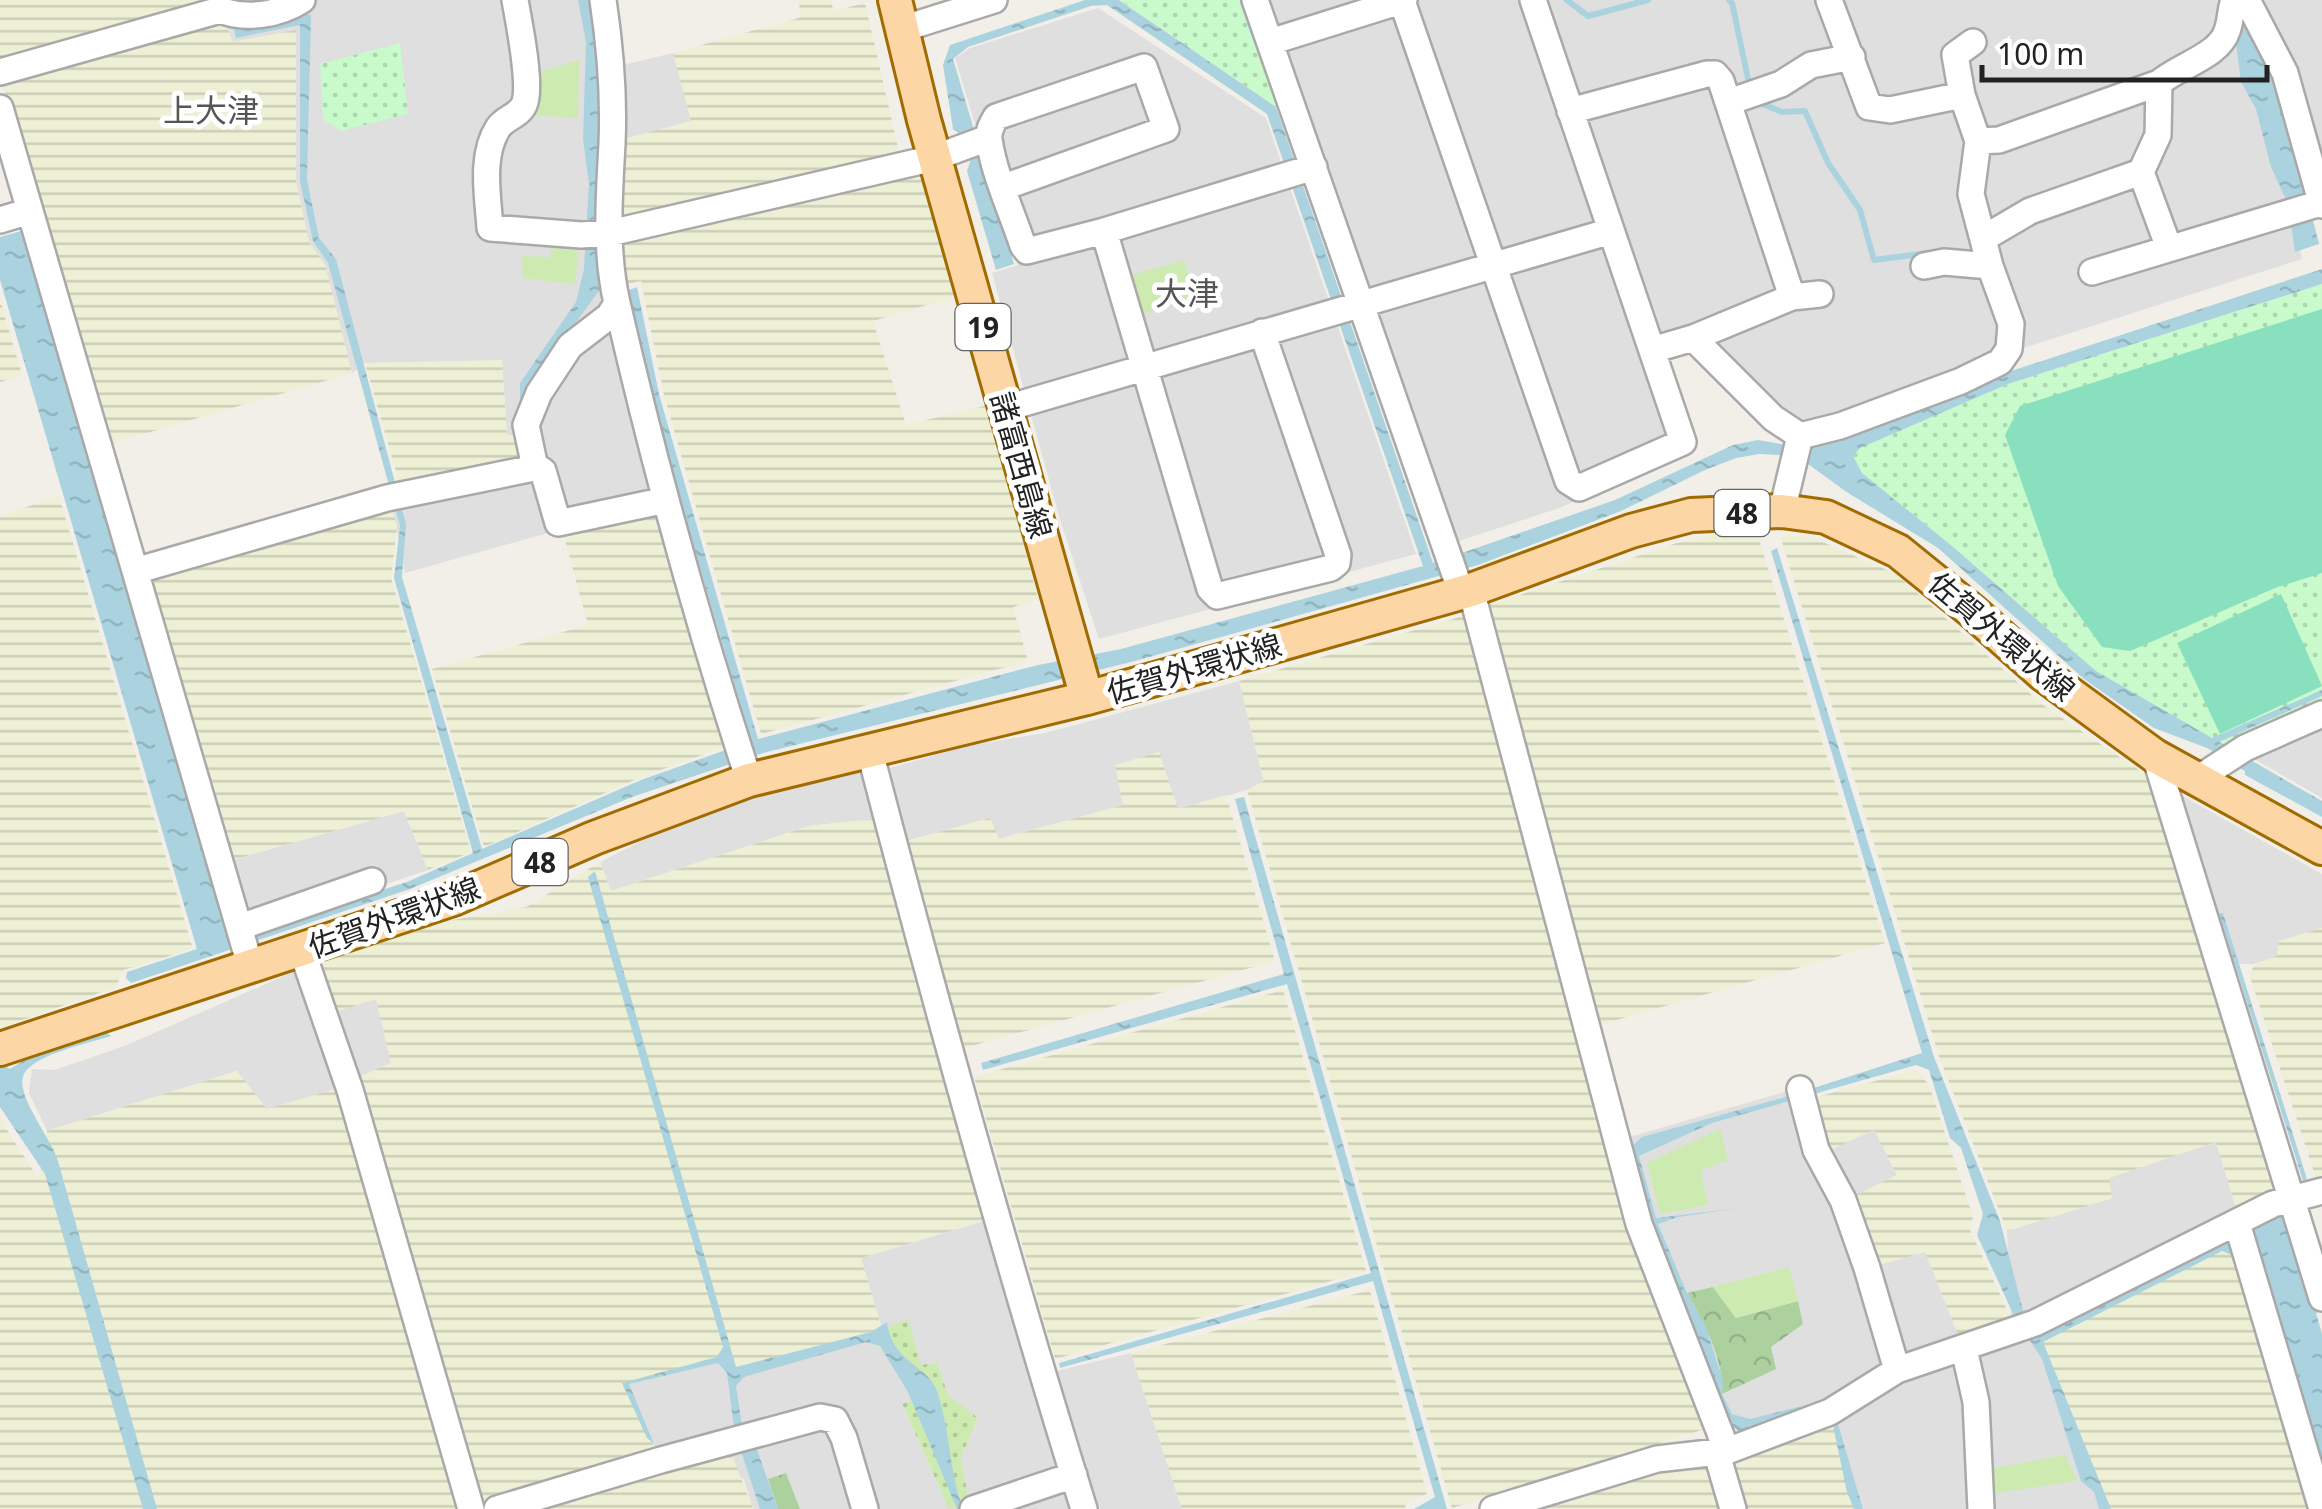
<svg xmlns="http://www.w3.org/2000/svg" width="2322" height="1509" font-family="'Noto Sans','Noto Sans JP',sans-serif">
	<defs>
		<pattern id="farmland-rules" width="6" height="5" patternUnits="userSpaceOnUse" patternTransform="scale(2.5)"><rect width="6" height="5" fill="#eef0d5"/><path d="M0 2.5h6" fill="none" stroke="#ccceb7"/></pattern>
		<pattern id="grass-dots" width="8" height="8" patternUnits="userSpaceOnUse" patternTransform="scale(2.5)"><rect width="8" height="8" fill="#cdebb0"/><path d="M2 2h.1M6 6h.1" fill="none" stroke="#b0c997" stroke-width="1.8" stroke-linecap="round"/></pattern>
		<pattern id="forest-crowns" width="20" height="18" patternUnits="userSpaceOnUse" patternTransform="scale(2.5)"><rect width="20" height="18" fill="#add19e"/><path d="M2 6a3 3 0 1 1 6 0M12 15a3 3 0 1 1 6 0" fill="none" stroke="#95b388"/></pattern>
		<pattern id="park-dots" width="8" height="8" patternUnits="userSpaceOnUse" patternTransform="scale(2.5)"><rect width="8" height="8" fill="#c8facc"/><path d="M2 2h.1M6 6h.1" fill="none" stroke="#acd6af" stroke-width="1.8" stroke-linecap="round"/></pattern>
		<pattern id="water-ripples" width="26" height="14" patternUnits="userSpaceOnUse" patternTransform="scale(2.5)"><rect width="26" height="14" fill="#aad3df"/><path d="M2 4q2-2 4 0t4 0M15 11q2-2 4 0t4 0" fill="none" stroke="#92b5bf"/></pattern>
	</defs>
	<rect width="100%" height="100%" fill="#f2efe9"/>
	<path fill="#e0dfdf" d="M220,0h389l10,66 54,-13 19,68 -74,118 43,269 -99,21 -157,44 -13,-68 115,-70 -5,-74 -137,2 -13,10 -27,-108 -16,-23 -13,-60v-151l-64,11 -10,-25z
		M1269,0h959l37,86 37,173 -288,92 -207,91 -47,-18 -70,-75 -26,7 28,93 -130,58 -103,34z
		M2257,0h65v170z
		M1098,8l168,110 150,436 -317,85 -39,-119 -68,-247 26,-8 -63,-207 15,-10z
		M1239,681l25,101 -17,8 -69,20 -20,-58 -34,53 -126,34 -8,-21 -84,23 -16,-73 77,-22 78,-13z
		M2322,722v76l-73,-42z
		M861,771l12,48 -64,7 -198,65 -11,-29 73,-37 154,-51z
		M2172,790l150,84v54l-42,13 -2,16 -24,7h-28z
		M404,811l24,59 -180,60 -19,-69z
		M309,965l67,33 15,65 -52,25 -73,22 -29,-39 -190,60 -18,-38 3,-24 23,1 72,-25z
		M1805,1086l4,13 66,31 22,45 -24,91 52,-15 86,67 -4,-87 105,-33 -4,-20 108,-36 20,66 -14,41 -116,260h-247l-125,-82 -82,-206 -26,-83z
		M987,1220l88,289h-322l-9,-30 -87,-25 -31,-70 99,-26 150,-23 42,63 -15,7 47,103 20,-6 -8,-45 17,-39 -30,-22 -11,-34 -16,3 -39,-36 -21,-71z
		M1131,1353l51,156h-82l-44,-138z"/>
	<path fill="url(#farmland-rules)" d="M0,0h220l-220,64z
		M798,0h32l4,11 31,-8 35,153 20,14 37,126 -84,25 33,104 82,-20 50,194 -25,8 15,54 -267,73 -97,-339 -23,-114 -17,4 -6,-46 6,-100 67,-18 -18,-68 129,-36z
		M222,17l11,25 63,-12v152l13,60 16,23 27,108 -246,72 -105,-364z
		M0,300l22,75 -22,7z
		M502,360l5,75 13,1 4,22 -123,31 -36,-126z
		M59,496l134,453 -70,21 -7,17 -116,41v-512z
		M392,505l5,22 -6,51 80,274 -43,18 -24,-59 -175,50 -84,-286z
		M661,508l69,237 -89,32 -157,70 -52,-178 156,-44 -26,-96z
		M1727,531l30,2 128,410 -293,84 -109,-420 194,-64z
		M1780,535l29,1 87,38 147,131 112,76 125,408 -44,19 -20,-66 -107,36 3,20 -105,33 -68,-175z
		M1470,614l235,815 -253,79 -205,-718 17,-9 -25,-100z
		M1159,752l19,57 48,-14 49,166 -311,87 -58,-207 84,-23 9,21 124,-34 -8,-40z
		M873,819l114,401 -126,38 21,71 -149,45 -9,-15 -98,26 31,69 -177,49 -129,-423 40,-17 -15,-64 -48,15 -19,-49 139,-44 78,-14 74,-45 11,29 198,-65z
		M2322,928v251l-5,2 -67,-204 4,-13 23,-8 2,-15z
		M1283,990l83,281 -311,88 -81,-282z
		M1916,1070l13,15 44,132 -3,13 41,88 -52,19 -34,-85 -53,15 -24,-68 49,-24 -23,-45 -50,23 -15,-54z
		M237,1071l30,38 72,-21 123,421h-462v-390l39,61 8,-49z
		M2222,1249l19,9 75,251h-210l-68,-168z
		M1370,1290l57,204 -22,8 1,7h-224l-51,-156z
		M1833,1423l26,86h-117l-14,-48z
		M729,1448l24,61h-229z
		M1713,1463l13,46h-194l102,-31z"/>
	<path fill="url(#grass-dots)" d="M908,1319l13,46 16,-3 11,33 30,23 -17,39 8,45 -20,7 -47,-105 14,-5 -34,-70z"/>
	<path fill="url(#forest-crowns)" d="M1713,1287l23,31 62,-17 5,23 -32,23 5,22 -54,25c2,-35 -18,-71 -35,-101z
		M786,1473l14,36h-22l-10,-30z"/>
	<path fill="url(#park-dots)" d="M1120,0h125l33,101 -2,6z
		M400,43l8,71 -67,17 -18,-12 -3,-55z
		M2322,284v416l-100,44 -126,-73 -144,-125 -90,-73 -9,-17 6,-8 149,-64z"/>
	<path fill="#cdebb0" d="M579,60l-1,58 -47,-3 4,-42z
		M551,242l28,2 -4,40 -52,-6 -1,-22 29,1z
		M1184,260l11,38 -55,17 -12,-39z
		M1720,1129l8,31 -27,10 7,35 -48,9 -13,-51z
		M1789,1267l9,34 -62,17 -23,-31z
		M2065,1455l12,26 -88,13 -1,-25z"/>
	<path fill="#88e0be" d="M2322,309v264l-47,15 -145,63 -28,-4 -44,-61 -53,-151 15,-29z
		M2281,594l41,92 -102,48 -43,-91z"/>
	<path fill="url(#water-ripples)" d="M227,0h6l10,30 63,-17 5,2 -4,165 12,58 17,21 70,265 -4,53 80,272 159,-69 110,-39 -101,-343 -21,-108 8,-3 22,107 99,345 280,-74 83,-16 302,-83 -156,-452 -160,-109 -16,1 -123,41 -15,12 61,205 -18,6 -29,-99 5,-15 -6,-19 -13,-8 -10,-64 7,-20 135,-45h34l157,107 157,456 182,-63 118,-55 25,-5 47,8 18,-4 179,-70 320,-105v15l-314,100 -148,64 -7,8 9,17 90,73 144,125 116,67 110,-48v6l-103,46 103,59v16l-77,-42v-4l-38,-23 -53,-20 -70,-49 -146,-131 -93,-57 -41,-30 -24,-6 -21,-1 -23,4 -31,12 -84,41 -143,54 -343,96 -372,92 -131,44 -222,92 -279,94 -5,-5 1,-6 70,-23 -197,-669v-43l21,-6 211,707 175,-56 66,-29 -79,-275 6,-52 -72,-263 -15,-22 -13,-60v-156l-64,13z
		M578,0h18l8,139 -8,88 5,61 -73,100 -8,22v-27l56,-81 8,-33 5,-85 -6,-45 3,-97z
		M2239,23l11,3 28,54 41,164 -24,8 -7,-48 -17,-37 -15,-58 -15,-27 -5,-39z
		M1777,548l157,509 66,164 24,93 14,21 188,-94 8,7 -2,7 -10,-4 -179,91 68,167h-12l-5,-17 -13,-11 -39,-122 -28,-43 -37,-81 6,-21 -22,-66 -11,-10 -21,-68 -13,-5 -204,58 -73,33 17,62 83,-10 -61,9 -20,7 29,69 19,34 17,54 -1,13 10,20 18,5 76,-19 -85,34 -15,-13 -77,-204 -20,-68 13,-12 147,-41 133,-43 -151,-502z
		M1244,797l203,712h-33l21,-12 -62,-216 -313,87 -1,-5 312,-90 -84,-289 -304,86 -2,-7 303,-89 -49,-175z
		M595,871l141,496 135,-35 16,-10c4,40 42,44 50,69 13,38 12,80 26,118h-6l-49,-117 -28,-46 -14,-4 -122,35 -8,9 6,40 -8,2 -7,-55 -9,-10 -89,21 25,60 -7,-6 -25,-55 95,-26 6,-10 -135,-470z
		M2219,913h4l84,266 -4,2z
		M101,1029l10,7c-21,7 -82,19 -88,41 -6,21 29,62 35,84 33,116 66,232 99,348h-14l-98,-335 -45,-67v-44l10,6 31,-19z
		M2279,1216l6,3 8,30 29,47v15l-6,2 6,21v132l-70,-235z
		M1838,1424l25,85h-9l-7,-17 -14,-66z
		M755,1444l23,65h-18l-20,-61z"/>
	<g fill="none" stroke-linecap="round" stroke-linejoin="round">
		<path stroke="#aad3df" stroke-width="6" d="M1567,0l21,16 60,-16
			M1729,0l3,3 18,85
			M1758,102l24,10 23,-1 23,52 32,47 14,50 53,-7"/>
		<g stroke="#a9a9a9" stroke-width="30">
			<path id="minor" d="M515,0c4,23 16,81 10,102 -4,14 -20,15 -27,26 -18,28 -10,69 -8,100l91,7 29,-2 324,-75 54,-20
				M603,0c7,46 11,98 9,144 -3,54 -7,107 5,159 37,161 81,321 132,477
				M1255,0l206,592
				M2247,0l38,73 37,132
				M1402,1l166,480 11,7 104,-46 -150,-442
				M902,29l92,-29
				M1270,42l134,-42
				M0,72l220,-62c26,10 59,5 82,-10
				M1962,95l-7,-40 18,-13
				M1729,102l52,-18 30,-19 41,-8
				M0,108l250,857
				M1570,111l137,-37h8l6,7 71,216 -99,41
				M1978,141l21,-1 160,-57
				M2141,172l28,76
				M1004,187l162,-58 -22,-62 -148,50c-4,7 -8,13 -7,22 5,36 23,73 34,107l4,5 77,-20
				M0,220l30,-9
				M1984,238l46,-27 111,-39 17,-37 1,-52c21,-18 60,-27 68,-52 4,-10 3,-21 7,-31
				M1924,266l20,-4 46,4
				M2092,272l229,-69
				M1792,297l28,-3
				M1262,332l76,223 -1,8 -6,5 -114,28 -7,-7 -106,-358 210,-64
				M1652,350l41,-12 80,80 27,18 40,-10 121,-45 39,-19 9,-13 2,-25 -21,-58 -19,-72 7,-53 -16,-46 -72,15 -21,-3 -40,-107
				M1007,408l604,-177
				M531,463l12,8 15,52 108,-23
				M1782,511l18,-75
				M135,571l252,-73 142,-29 4,-11 -7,-33 13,-32 31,-47 39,-30 8,-13
				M1471,590l168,634 88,227
				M870,752c66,254 136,506 214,757
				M2155,756l167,542
				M2199,778l46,-30 77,-34
				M240,927l132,-46
				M302,951l48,139 121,419
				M1800,1089l16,61 27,50 24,68 30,102
				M2237,1223l85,286
				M1964,1349l12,53 5,107
				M1717,1454l16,55
				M497,1509l164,-49 159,-43 15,3 9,18 21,71
				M973,1509l101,-34
				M1493,1509l164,-50 70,-8 103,-39 67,-42 138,-47 238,-119 49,-13"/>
		</g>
		<g stroke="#a06b00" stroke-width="38">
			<path id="major" d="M895,0l29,120 163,578
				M0,1049l453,-150 141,-61 155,-58 338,-82 165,-46 219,-62 160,-59 60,-16 91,-4 44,6 72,34 74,60 72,64 111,81 167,92"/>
		</g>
		<use href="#minor" stroke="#fff" stroke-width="25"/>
		<use href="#major" stroke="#fcd6a4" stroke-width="32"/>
	</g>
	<g text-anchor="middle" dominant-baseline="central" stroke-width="10" stroke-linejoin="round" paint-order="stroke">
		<g fill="#fff" stroke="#646464" stroke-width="2.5">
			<rect x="955.5" y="304" width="55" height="46" rx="8"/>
			<rect x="1714.5" y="490" width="55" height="46" rx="8"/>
			<rect x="512.5" y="839" width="55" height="46" rx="8"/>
		</g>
		<g font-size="28" font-weight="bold" fill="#222">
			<text x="983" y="327">19</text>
			<text x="1742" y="513">48</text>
			<text x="540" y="862">48</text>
		</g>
		<g font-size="30" fill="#222" stroke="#fff">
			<text transform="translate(1022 465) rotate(74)">諸富西島線</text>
			<text transform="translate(2002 636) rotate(40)">佐賀外環状線</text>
			<text transform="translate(1194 668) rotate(-16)">佐賀外環状線</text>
			<text transform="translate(394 917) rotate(-20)">佐賀外環状線</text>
		</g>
		<g font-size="32" fill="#555" stroke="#fff">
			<text x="211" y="109">上大津</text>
			<text x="1187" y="292">大津</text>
		</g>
	</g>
	<path d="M1982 65v15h285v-15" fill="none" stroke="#222222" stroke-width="5"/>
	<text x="1997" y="65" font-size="30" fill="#222222" stroke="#ffffff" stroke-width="8" paint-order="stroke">100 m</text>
</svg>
